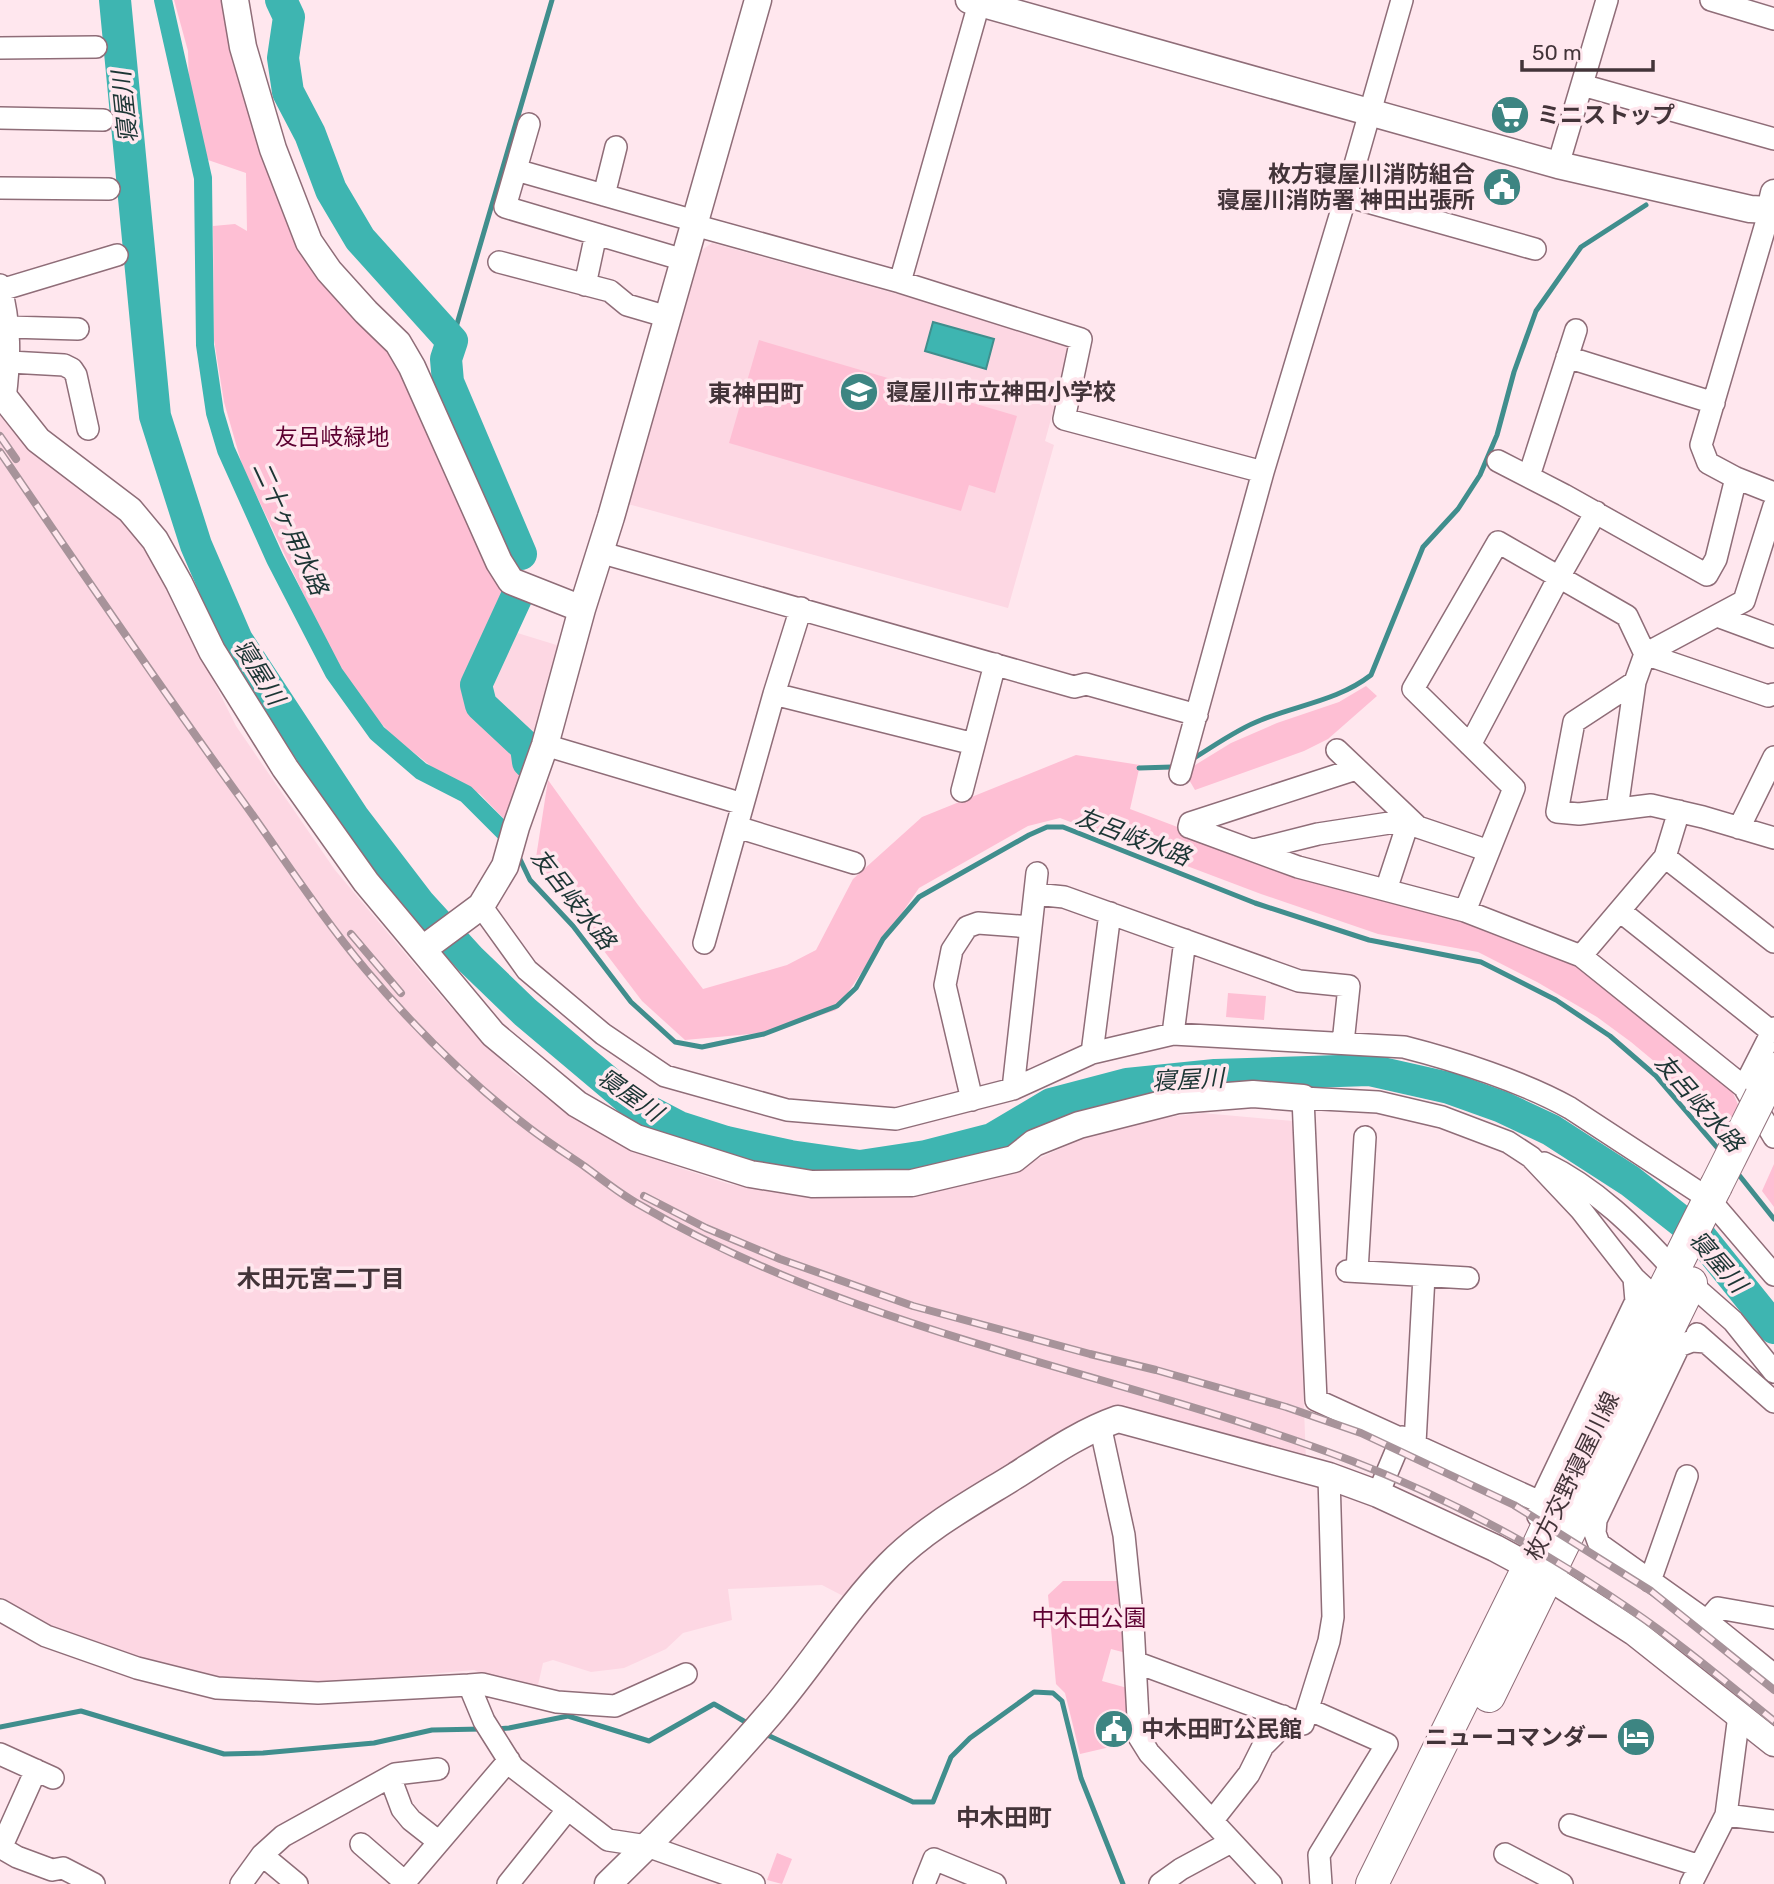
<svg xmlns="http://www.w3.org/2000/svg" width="1774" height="1884" font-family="Rubik,'Noto Sans JP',sans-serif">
	<rect width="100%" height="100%" fill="#ffe7ee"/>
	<path fill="#fdd7e3" d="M712,243l360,99 -27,99 9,4 -46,163 -380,-104 71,-252z
		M0,400l33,45 110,94 93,187 99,144 110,131 68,71 51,37 46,29 67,29 52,17 74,13 103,-3 59,-9 60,-20 68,-32 34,-11 75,-9 91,8 13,340 -203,-48 -258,184 -23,-12 -94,4 4,31 -49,13 -17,16 -42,19 -33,4 -38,-12 -10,3 -5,22 -13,3 -21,-3 -30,-15 -148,13 -74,-2 -63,-8 -79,-23 -59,-23 -51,-29z
		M511,631l52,16 -27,98 -45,-35 -11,-16v-12z"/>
	<path fill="#febfd4" d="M174,0h50l49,175 115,167 126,253 -4,17 -35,73 4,20 46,43 2,14 -21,59 -26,-27 -48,-27 -38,-30 -34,-36 -28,-47 -90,-189 -18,-63 -10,-62 -1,-114 22,-2 12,7 -1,-58 -38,-13 -19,-69 -1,-40z
		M759,340l258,76 -22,77 -26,-8 -8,26 -232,-68z
		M1366,686l11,10 -49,43 -24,12 -109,39 -10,-17 2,-3 44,-27 46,-20 62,-21z
		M1076,755l64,10 -10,44 87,33 340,108 169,127 14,32 -16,31 -63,-73 -30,-25 -34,-25 -60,-35 -59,-30 -100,-18 -117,-40 -201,-76 -32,8 -109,62 -83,122 -64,22 -87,8 -43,-39 -57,-75 -41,-45 -9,-17 13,-84 90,125 65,84 84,-24 29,-15 37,-71 69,-62z
		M1228,993l38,3 -2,24 -38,-3z
		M1774,1164v43l-12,-16z
		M1063,1581h61l6,73 -19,-5 -9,32 29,8 5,52 -56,13 -15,-61 -9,-9 -8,-89z
		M777,1853l15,6 -10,25 -15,-4z"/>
	<path fill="#3eb5b1" stroke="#408e8d" stroke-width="2" d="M933,322l61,17 -8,30 -61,-18z"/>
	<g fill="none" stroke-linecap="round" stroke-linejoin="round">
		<path stroke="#408e8d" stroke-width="5" d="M452,341l100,-341
			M1191,760c23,-14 46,-31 70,-40 37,-15 78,-20 110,-45l52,-128 35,-38 22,-34 17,-40 17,-63 22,-61 45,-64 65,-42
			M1139,768l33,-1
			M518,855l12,25 43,46 58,76 44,40 27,5 62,-13 73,-28 19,-18 27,-49 36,-42 110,-62 18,-8h16l192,76 114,37 112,22 75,38 54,36 45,39 65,76
			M1735,1170l39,49
			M0,1727l81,-16 143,43 39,-1 111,-10 58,-13 50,-1
			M496,1729l13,-1 59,-12 81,25 65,-37 35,20
			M763,1733l150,69h20l18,-45 19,-19 64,-46 19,1 9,8 19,77 42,106"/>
		<path stroke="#3eb5b1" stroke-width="18" d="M163,0l40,178 2,167 10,68 11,37 49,109 59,114 43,60 44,38 45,23 38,38"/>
		<path stroke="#3eb5b1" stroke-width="32" d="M115,0l40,416 41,129 41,95 117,178 65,85 51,56 55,53 108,91 46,24 47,15 64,14 70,10 66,-10 66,-17 59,-35 76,-20 88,-9 154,-5 80,18 53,19 49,23 79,51 70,55 74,92
			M281,0l8,17 -6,41 5,34 22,42 21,56 29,49 92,102 -6,18 2,23 73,172
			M517,596l-41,89 5,20 45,42 2,15"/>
		<g stroke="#8f6d78" stroke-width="24">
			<path id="minor" d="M1711,0l63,19
				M0,48l96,-1
				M1582,85l192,54
				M0,118l103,2
				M529,124l-24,83 179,53
				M1558,165l49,-165
				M516,170l179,51
				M0,188l109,1
				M604,195l12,-48
				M1346,196l189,53
				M1770,210l-69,235 7,18 28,15 38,15
				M694,225l206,57 181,57 -17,80 199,53
				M499,262l111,29 17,14 41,12
				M900,282l80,-282
				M0,285c11,39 10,75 5,114
				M585,285l11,-51
				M1,290l116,-35
				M9,327l69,2
				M1567,357l147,46
				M10,362l54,3 8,4 4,6 12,54
				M1498,461l66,34 143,80 9,-16 20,-81
				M1529,476l47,-146
				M599,552l475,135 12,-3 111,31
				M1717,616l57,21
				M1635,682l-61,40 -17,90 22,2 72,-9 52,12 71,21
				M774,694l200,50
				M545,745l198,59
				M1470,745l89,-168 37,-65
				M1337,750l81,77 71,24
				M1180,774l83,-302 83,-276 56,-196
				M962,791l33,-127
				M1617,809l18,-127 10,-28 99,-53 30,-95
				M737,827l117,36
				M1189,827l109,40 167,44 116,45 163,131 30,50
				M1189,827l1,-4 166,-54
				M1739,828l35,-71
				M1254,850l64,-16 91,-14 -23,70
				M1665,857l109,85
				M1035,894l29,3 235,84 50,5 -6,57
				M481,906l46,64 76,64 62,42 122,34 109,9 117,-30 79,-36 81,-19 231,13c51,13 120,35 166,61l139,91 65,76
				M1465,911l49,-123 -101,-99 85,-147 129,74 18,38 123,42 6,-2
				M1620,911l152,121
				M704,943l70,-249 27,-86
				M1581,956l84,-99 14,-46
				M1173,1034l12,-94
				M1092,1053l18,-140
				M1744,1087l30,-59
				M1013,1089l24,-216
				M972,1100l-27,-115 7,-35 15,-23 11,-4 53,4
				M1544,1163c52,25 92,65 130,107
				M1347,1271l121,7
				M1357,1271l8,-134
				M1691,1284l42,37 41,51
				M1697,1334l77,68
				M1706,1342l-14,-1 -13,5 -83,174 -1,13 4,11 108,77 67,54
				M1100,1425l24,110 9,89 6,113 10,16 122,131
				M1415,1443l9,-167
				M1378,1494l24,-57
				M1540,1502l-224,-102 -13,-302 75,4 64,15 66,25 23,15 50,53 53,68 13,12
				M1538,1516l2,-14 96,-201 -2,-23
				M1650,1581l37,-105
				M0,1610l46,26 91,32 80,20 101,5 151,-8 15,36 29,46 95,73 39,6 107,38
				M1707,1621l11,-13 56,10
				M1135,1662l168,62 26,-83 4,-24 -4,-141
				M469,1685l13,-1 75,18 58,4 71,-32
				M1308,1709l79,35 -68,111 2,29
				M0,1754l53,24
				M390,1777l12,32 9,11 28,22
				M1726,1815l48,6
				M1212,1821l37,-47 14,-28 11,-11 9,-19
				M1570,1825l130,41
				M361,1844l46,40
				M0,1847l17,10 35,13 11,-2 31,16
				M1,1848l35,-78
				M1505,1854l57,30
				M262,1855l35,29
				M405,1882l104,-122
				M241,1884l21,-29 21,-19 112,-62 43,-5
				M508,1884l60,-75
				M924,1884l10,-25 61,25
				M1160,1884l21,-15 50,-27
				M1691,1884l35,-69 13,-100"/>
		</g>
		<g stroke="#8f6d78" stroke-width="29">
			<path id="tertiary" d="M235,0l8,47 30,102 36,93 20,29 37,41 32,31 14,24 87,195 12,19 71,28 -37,136 -29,82 -11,39 -24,40 -58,43
				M969,0l589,165 192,44 20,1 4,-17
				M0,392l38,48 92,70 25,30 24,43 33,68 73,117 81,114 127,152 84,70 59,34 114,36 62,10 100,-1 102,-24 20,-16 45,-18 99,-25 75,-6 50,4
				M582,609l29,-92 147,-517
				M608,1884c57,-55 113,-113 165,-174 40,-47 73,-101 116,-145 36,-37 84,-63 126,-89 33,-21 66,-44 103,-57l211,57 49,18 117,54 54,29 85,55 140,111"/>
		</g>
		<g stroke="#8f6d78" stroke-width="34">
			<path id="primary" d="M1761,1096l13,-27
				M1489,1696l202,-413
				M1372,1884l157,-318 45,-98 142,-282"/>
		</g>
		<use href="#minor" stroke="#fff" stroke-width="21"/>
		<use href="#tertiary" stroke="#fff" stroke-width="26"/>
		<use href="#primary" stroke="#fff" stroke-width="32"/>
		<g stroke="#a7939a" stroke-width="8">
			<path id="rail" d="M0,436l16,23
				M0,452c79,115 157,231 239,344 42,58 81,119 127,174 48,57 103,112 162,157 18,14 37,26 56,39 18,13 36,28 56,39 220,129 476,166 712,256 99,38 192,89 279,149 50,34 96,73 143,111
				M351,934l50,59
				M644,1196l62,32 74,31 133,47 177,48 66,16 130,37 75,26 153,72 137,86 123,99"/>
		</g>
		<use href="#rail" stroke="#ffe7ee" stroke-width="5" stroke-dasharray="16" stroke-linecap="butt"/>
		<g stroke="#8f6d78" stroke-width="34" stroke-linecap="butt">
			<path id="primary-bridge" d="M1716,1186l45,-90"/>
		</g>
		<use href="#primary-bridge" stroke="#fff" stroke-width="32"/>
	</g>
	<defs>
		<g id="supermarket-disc" transform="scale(2.0125)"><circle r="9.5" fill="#3d8582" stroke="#ffe7ee"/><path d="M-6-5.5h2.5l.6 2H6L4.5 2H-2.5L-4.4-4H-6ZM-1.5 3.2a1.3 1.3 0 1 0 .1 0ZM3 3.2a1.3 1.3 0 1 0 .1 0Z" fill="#fff"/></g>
		<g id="civic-disc" transform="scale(2.0125)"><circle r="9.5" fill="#3d8582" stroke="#ffe7ee"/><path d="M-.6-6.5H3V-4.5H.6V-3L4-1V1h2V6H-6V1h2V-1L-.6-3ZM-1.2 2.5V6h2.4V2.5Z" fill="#fff"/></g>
		<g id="school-disc" transform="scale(2.0125)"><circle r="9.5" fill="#3d8582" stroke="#ffe7ee"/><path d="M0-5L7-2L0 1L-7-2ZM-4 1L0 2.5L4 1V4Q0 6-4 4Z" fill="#fff"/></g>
		<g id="hotel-disc" transform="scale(2.0125)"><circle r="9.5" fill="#3d8582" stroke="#ffe7ee"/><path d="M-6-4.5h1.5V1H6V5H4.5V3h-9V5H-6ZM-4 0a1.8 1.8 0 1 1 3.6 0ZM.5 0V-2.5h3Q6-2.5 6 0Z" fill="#fff"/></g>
	</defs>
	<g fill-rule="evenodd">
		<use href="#supermarket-disc" x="1510" y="115"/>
		<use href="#civic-disc" x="1502" y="187"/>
		<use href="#school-disc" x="859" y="392"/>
		<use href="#civic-disc" x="1114" y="1729"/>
		<use href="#hotel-disc" x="1636" y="1737"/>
	</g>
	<g text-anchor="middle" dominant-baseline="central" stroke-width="7" stroke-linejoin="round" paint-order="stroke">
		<g font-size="23" font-weight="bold" fill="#433439" stroke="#ffe7ee" text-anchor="start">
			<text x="1537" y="115">ミニストップ</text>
			<text x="1475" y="174" text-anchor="end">枚方寝屋川消防組合<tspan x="1475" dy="26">寝屋川消防署 神田出張所</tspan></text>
			<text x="886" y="392">寝屋川市立神田小学校</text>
			<text x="1141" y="1729">中木田町公民館</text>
			<text x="1609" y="1737" text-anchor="end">ニューコマンダー</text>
		</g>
		<g font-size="23" fill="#5d0031" stroke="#ffe7ee">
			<text x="332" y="437">友呂岐緑地</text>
			<text x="1089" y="1618">中木田公園</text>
		</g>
		<g font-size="23" fill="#433439" stroke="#ffe7ee">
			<text transform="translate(1572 1476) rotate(-64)">枚方交野寝屋川線</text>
		</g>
		<g font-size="24" font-style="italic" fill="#1c3534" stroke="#ffe7ee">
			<text transform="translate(125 107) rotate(-96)">寝屋川</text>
			<text transform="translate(290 528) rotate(65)">二十ヶ用水路</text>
			<text transform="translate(259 672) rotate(58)">寝屋川</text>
			<text transform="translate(1133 837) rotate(21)">友呂岐水路</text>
			<text transform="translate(573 899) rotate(52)">友呂岐水路</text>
			<text transform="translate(1188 1080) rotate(-3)">寝屋川</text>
			<text transform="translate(630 1095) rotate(35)">寝屋川</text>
			<text transform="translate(1699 1103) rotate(49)">友呂岐水路</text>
			<text transform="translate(1718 1262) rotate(49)">寝屋川</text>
		</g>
		<g font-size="24" font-weight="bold" fill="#433439" stroke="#ffe7ee">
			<text x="756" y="394">東神田町</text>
			<text x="321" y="1279">木田元宮二丁目</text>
			<text x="1004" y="1818">中木田町</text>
		</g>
	</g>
	<path d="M1522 60v10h131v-10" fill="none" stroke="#433439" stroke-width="3.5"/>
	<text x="1532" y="60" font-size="21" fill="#433439" stroke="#ffe7ee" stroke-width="5" paint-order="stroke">50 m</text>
</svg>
